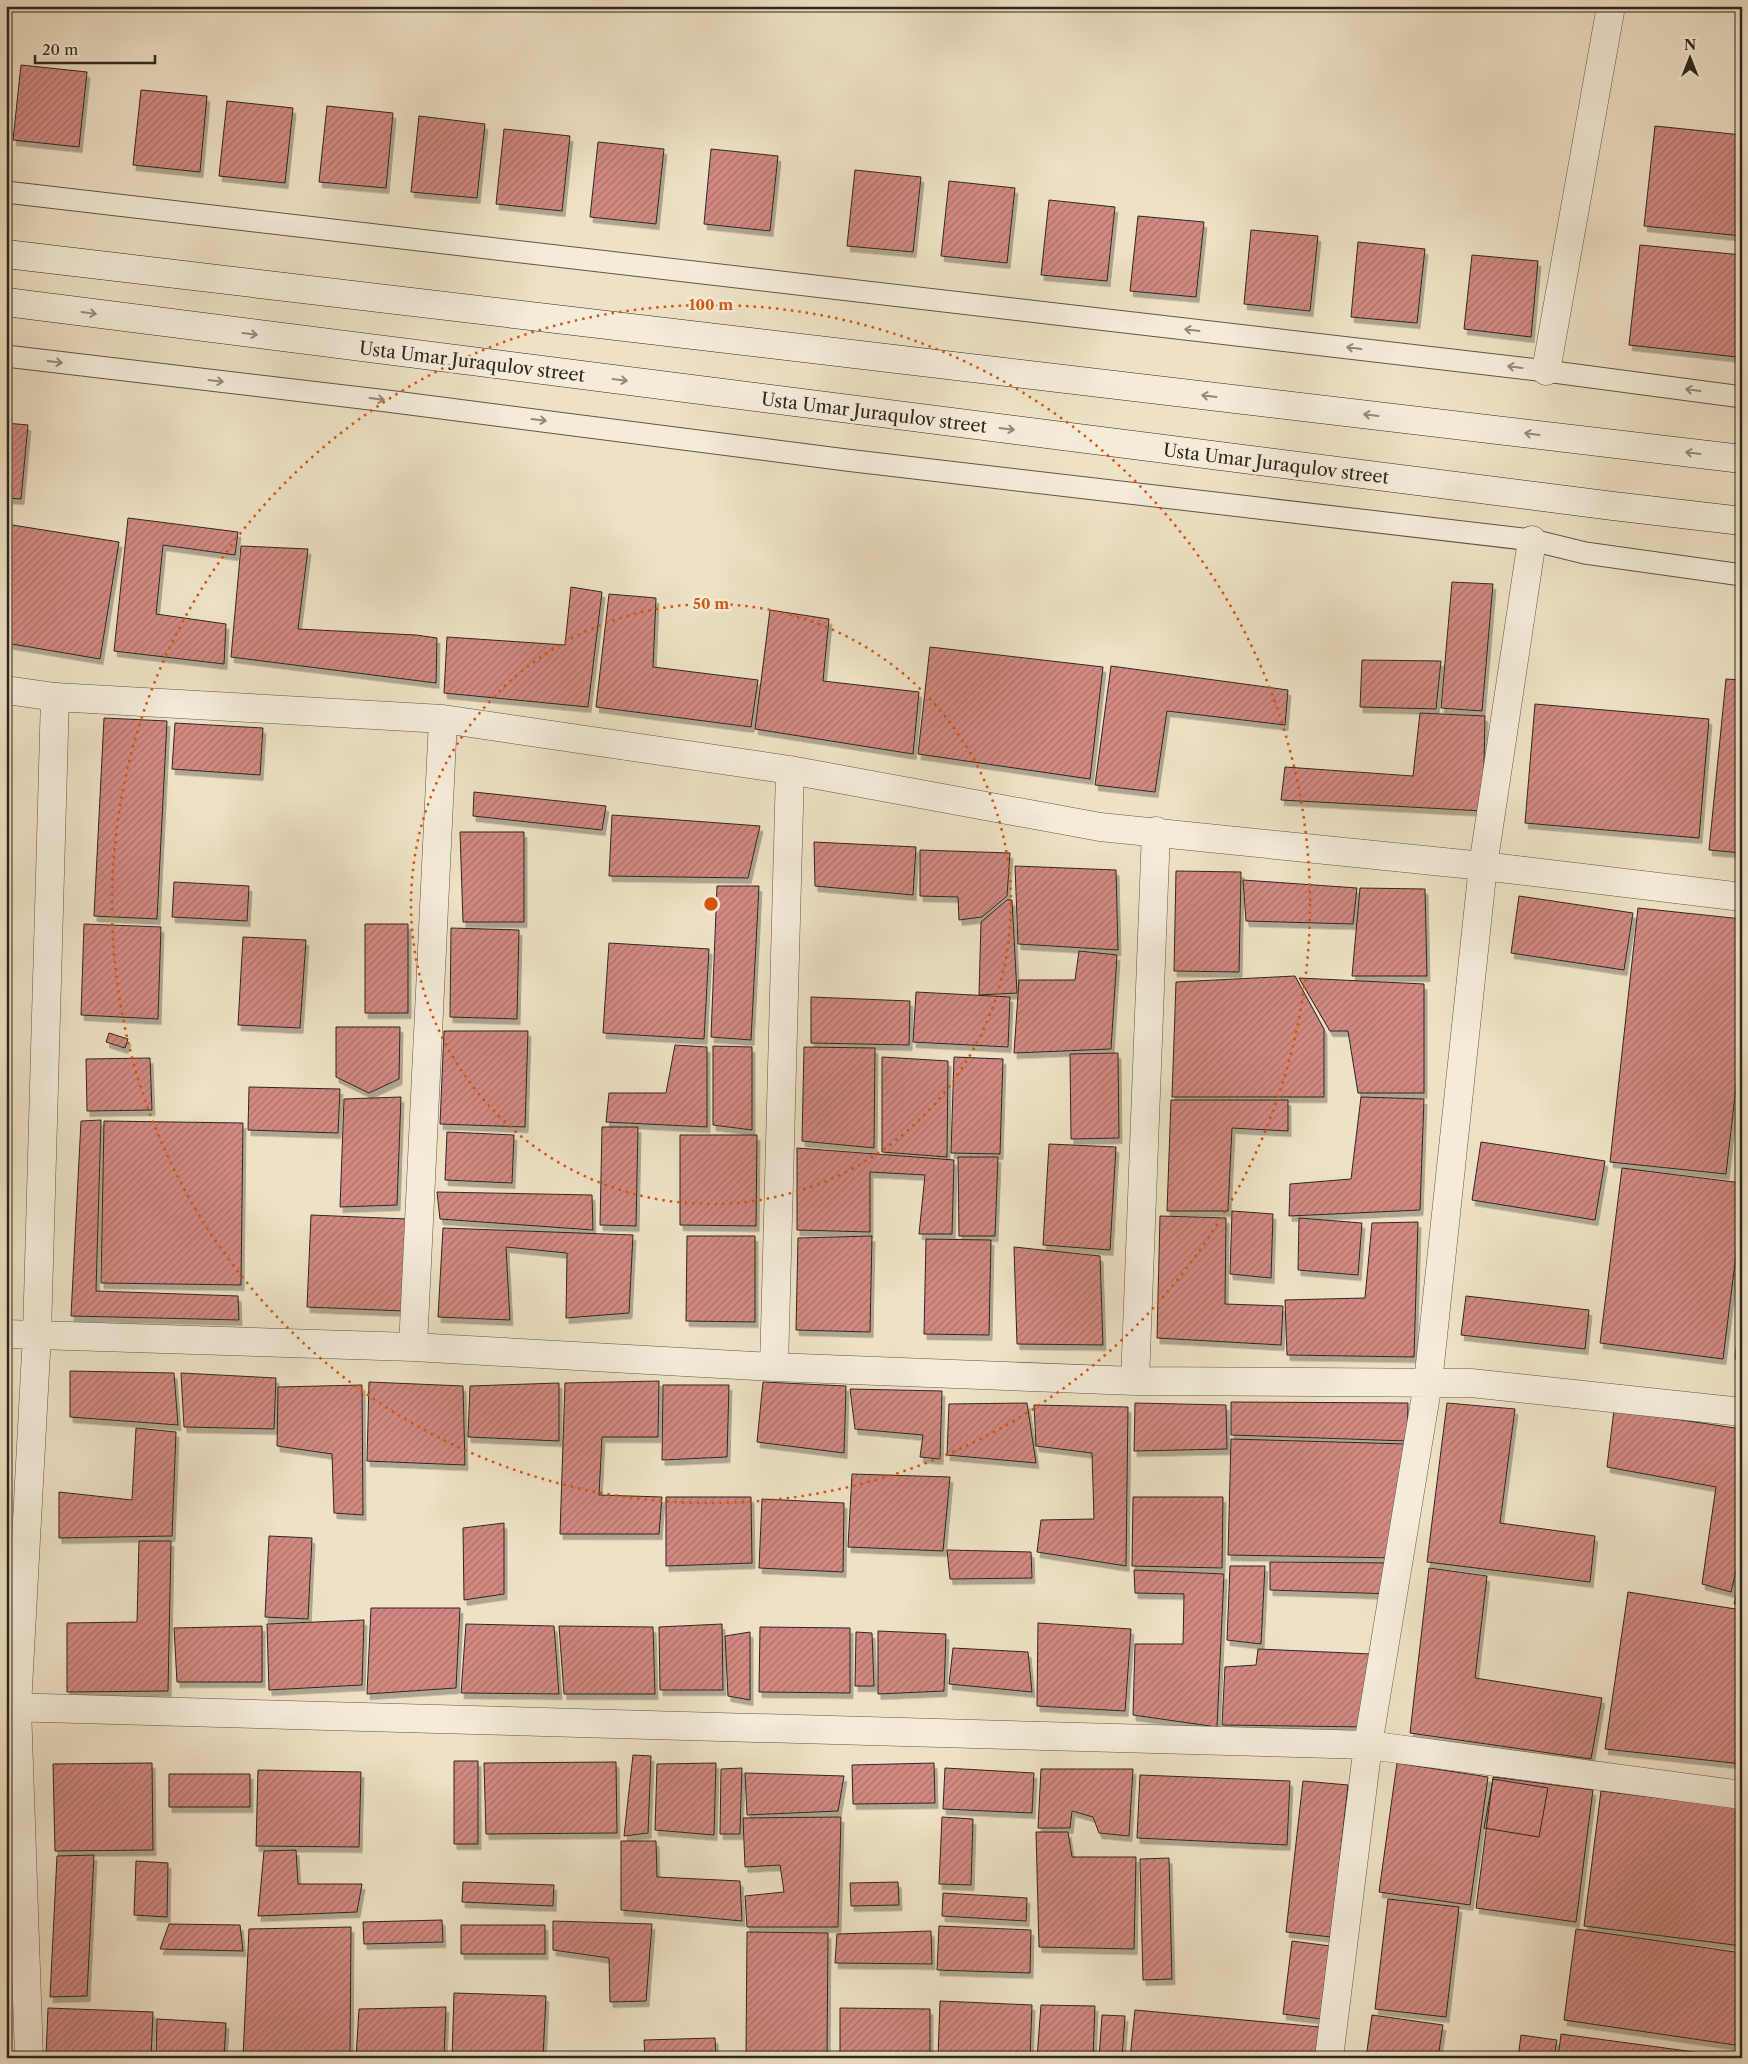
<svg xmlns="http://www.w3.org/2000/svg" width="1748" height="2064" font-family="'Libre Caslon Text',serif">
	<defs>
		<pattern id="building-hatch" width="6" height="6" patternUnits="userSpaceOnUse" patternTransform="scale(1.25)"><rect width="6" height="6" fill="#d18982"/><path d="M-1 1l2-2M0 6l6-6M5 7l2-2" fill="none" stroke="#aa706a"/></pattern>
		<filter id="shadow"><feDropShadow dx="3" dy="5.5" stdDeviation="0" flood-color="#0004"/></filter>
	</defs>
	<rect width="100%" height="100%" fill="#eee1c5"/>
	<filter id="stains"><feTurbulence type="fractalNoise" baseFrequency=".004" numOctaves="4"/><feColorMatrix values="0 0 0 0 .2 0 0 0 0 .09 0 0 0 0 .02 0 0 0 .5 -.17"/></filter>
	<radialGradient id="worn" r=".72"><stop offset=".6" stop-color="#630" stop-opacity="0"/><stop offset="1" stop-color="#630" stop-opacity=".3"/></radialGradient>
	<path fill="url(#building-hatch)" stroke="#2e271d" filter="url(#shadow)" d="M21,65l66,7 -8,75 -66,-7z
		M141,90l66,6 -7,76 -67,-7z
		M227,101l66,7 -8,75 -66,-7z
		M327,106l66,7 -7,75 -67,-6z
		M419,116l66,8 -8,74 -66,-6z
		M1655,126l87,9v101l-98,-10z
		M504,129l66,7 -8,75 -66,-7z
		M598,142l66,7 -8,75 -66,-7z
		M711,149l67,7 -8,75 -66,-7z
		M855,170l66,7 -8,75 -66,-6z
		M949,181l66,7 -8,75 -66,-7z
		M1049,200l66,7 -8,74 -66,-6z
		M1138,216l66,6 -8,75 -66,-6z
		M1251,230l67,6 -8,75 -66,-7z
		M1358,242l67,7 -8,74 -66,-6z
		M1640,245l102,10v62l-5,40 -108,-12z
		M1472,255l66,6 -7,76 -67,-8z
		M6,423l22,2 -7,74 -15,-1z
		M128,518l110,14 -3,23 -72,-10 -7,69 70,10 -2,40 -110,-13z
		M6,524l113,18 -19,117 -94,-16z
		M241,546l67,3 -10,80 118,6 21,3 -1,45 -205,-26z
		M1452,582l41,2 -11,127 -41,-3z
		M571,587l31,5 -14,115 -144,-14 3,-56 118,8z
		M609,594l47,4 -3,69 105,13 -7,47 -155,-20z
		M770,610l59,9 -6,62 96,11 -6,62 -158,-25z
		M930,647l173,20 -13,112 -172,-25z
		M1362,660l79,1 -5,48 -76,-2z
		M1111,666l177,24 -3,35 -118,-14 -12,81 -60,-7z
		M1726,679l16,1v173l-33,-3z
		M1535,704l174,15 -10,119 -174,-15z
		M1420,713l65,3 -2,95 -202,-11 4,-33 128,9z
		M104,718l63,3 -10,198 -63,-3z
		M175,723l88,5 -3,47 -88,-6z
		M474,792l132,14 -4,24 -129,-14z
		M612,815l148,11 -12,52 -139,-2z
		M460,832h64v90h-61z
		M814,842l102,5 -3,48 -98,-9z
		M920,850l90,3 -3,43 -25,21 -23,3 -1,-23 -38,-1z
		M1015,866l101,4 2,80 -100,-6z
		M1176,871l65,1 -2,100 -65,-1z
		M1243,880l114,8 -4,36 -107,-3z
		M174,882l75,4 -2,35 -75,-4z
		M717,886h42l-8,154 -40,-3z
		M1360,888l65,1 2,87h-75z
		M1519,896l114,17 -9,57 -113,-17z
		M1007,900h5l5,93 -38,2 2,-73z
		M1638,908l104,11v115l-16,140 -116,-12z
		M84,924l77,3 -3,92 -77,-4z
		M365,924h43v89h-43z
		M451,928l68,2 -2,89 -67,-2z
		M243,937l63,3 -6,88 -62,-3z
		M609,943l100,6 -5,90 -101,-6z
		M1079,951l38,4 -6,94 -97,4 5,-73h56z
		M1295,976l29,53v68h-152l4,-115z
		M1299,978l125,6v109h-66l-10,-62h-18z
		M916,992l94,5 -2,50 -95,-5z
		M811,997l99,4 -1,44 -98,-2z
		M336,1027h64l-1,52 -30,14 -33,-16z
		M444,1031h84l-3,96 -85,-3z
		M109,1033l19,6 -3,9 -19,-6z
		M675,1045l32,2v80l-101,-5 3,-29h57z
		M713,1046l39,1v83l-39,-5z
		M804,1047l71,1 -1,100 -72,-7z
		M1118,1053l1,85 -48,1 -1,-85z
		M882,1057l66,4 -1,96 -65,-5z
		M954,1057l49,2 -3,95 -49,-1z
		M150,1058l2,52 -65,1 -1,-52z
		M249,1087l91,2 -2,44 -90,-3z
		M401,1097l-4,108 -57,2 4,-108z
		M1361,1097l63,2 -4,111 -131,6 1,-32 61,-5z
		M1171,1100h117v31l-56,-3 -4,83h-61z
		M101,1120l-5,171 142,5 1,24 -168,-4 10,-195z
		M104,1121l139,2 -2,162 -140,-2z
		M602,1127h36l-2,99 -36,-1z
		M447,1132l67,3 -2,48 -67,-3z
		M680,1135h77l-1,91 -76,-1z
		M1481,1142l124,19 -10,59 -123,-20z
		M1049,1144l67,3 -6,103 -67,-5z
		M797,1148l157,12 -2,74h-33l6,-59 -55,-3v60l-73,-2z
		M958,1157h40l-3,79h-36z
		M1622,1168l120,15v24l-19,152 -123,-16z
		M437,1192l155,3 1,35 -153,-11z
		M1232,1211l41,3 -2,64 -41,-4z
		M311,1215l96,4 -4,92 -96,-4z
		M1160,1216l66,2 -1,86 58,2 -2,39 -124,-7z
		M1299,1218l63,5 -4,52 -60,-5z
		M1418,1222l-4,135 -127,-2 -2,-55 80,-2 7,-75z
		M443,1228l190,7 -4,78 -63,5 1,-65 -61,-6 4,73 -72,-3z
		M687,1236h68v86l-69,-1z
		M872,1236l-2,96 -74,-2 2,-92z
		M926,1239l65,1 -2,95 -65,-1z
		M1014,1247l86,9 3,89 -86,-1z
		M1742,1287v72h-7z
		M1466,1296l123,14 -4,39 -124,-14z
		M70,1371l104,2 4,52 -108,-8z
		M181,1373l95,5 -2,51 -90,-2z
		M659,1381l-1,56h-56l-3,58 63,2 -3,37h-99l5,-151z
		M369,1382l94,4 2,79 -98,-4z
		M763,1382l83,4 -2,67 -87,-11z
		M559,1383v58l-91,-4 2,-51z
		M362,1385l1,130 -29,-2 -2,-59 -55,-8 1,-59z
		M663,1385h66l-2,72 -65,3z
		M850,1389l92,2 -2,68 -20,-2 3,-22 -68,-6z
		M1231,1402l177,1 -1,38 -176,-6z
		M1027,1403l9,60 -89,-8 2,-51z
		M1135,1403l91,2 1,44 -93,2z
		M1447,1403l68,6 -15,114 95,13 -5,46 -163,-20z
		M1034,1405l94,2 -2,159 -89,-14 4,-32 53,-1 -2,-66 -56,-7z
		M1614,1410l128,19v117l-11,46 -29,-8 14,-97 -109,-20z
		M136,1428l40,4 -4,104 -113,2v-46l73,8z
		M1231,1439l175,5 -9,114 -169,-3z
		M852,1474l98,3 -7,74 -95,-4z
		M666,1497h85l1,66 -86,3z
		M1133,1497h90l-1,71 -90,-2z
		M762,1499l82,4 -1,69 -84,-4z
		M504,1523v71l-40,6 -1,-72z
		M269,1536l43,2 -4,81 -43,-2z
		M139,1541h32l-3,150 -101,1v-69l70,-1z
		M947,1550l84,2 1,26 -82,1z
		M1270,1562l125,1 -2,31 -123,-4z
		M1230,1566h35l-4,78 -34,-4z
		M1429,1568l58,8 -12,102 127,20 -11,61 -181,-26z
		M1134,1570l90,4 -7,153 -84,-12 2,-71h48l1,-50 -49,-1z
		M1742,1571v34l-8,-1z
		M1628,1592l114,18v154l-137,-15z
		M371,1608h89l-4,80 -89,6z
		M364,1620l-2,65 -93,5 -2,-66z
		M1038,1623l93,6 -6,82 -88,-5z
		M466,1624l88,2 5,68 -98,-1z
		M722,1624l1,66h-63l-1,-63z
		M262,1626v56h-85l-3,-54z
		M559,1626l94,1 2,67h-91z
		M760,1627l90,1v65l-91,-1z
		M878,1631l68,3 -2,57 -66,3z
		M750,1632v68l-22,-4 -3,-60z
		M856,1632l16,1 2,53h-19z
		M953,1648l75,4 4,40 -83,-8z
		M1258,1649l113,5 -3,73 -146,-2 3,-58 31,-2z
		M633,1755l18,1 -3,77 -24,3z
		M454,1761h24v83h-24z
		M616,1762l1,71 -131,1 -2,-71z
		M152,1763l1,87 -98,1 -2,-87z
		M716,1763l-2,72 -59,-5 2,-66z
		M934,1763l1,40 -82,1 -1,-39z
		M1397,1763l91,14 -18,128 -91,-13z
		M742,1768l-2,66h-20l1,-65z
		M945,1768l89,5 -2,40 -89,-4z
		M1041,1769h92l-4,67 -30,-3 -6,-16 -21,-6 -2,17h-32z
		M258,1770l103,2 -2,75 -103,-1z
		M745,1773l99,3 -6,35 -91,4z
		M169,1774h81v33h-81z
		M1140,1775l150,6 -3,64 -150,-7z
		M1493,1777l100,13 -17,132 -100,-14z
		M1493,1779l55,9 -9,49 -55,-9z
		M1303,1781l45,4 -17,152 -45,-5z
		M1601,1791l141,17v138l-158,-20z
		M841,1817l-3,110h-91l-2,-31 39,-4 -4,-27 -35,2 -2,-49z
		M942,1817l31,2 -2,66 -32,-1z
		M1036,1832h32l4,25h64l-2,92 -95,-2z
		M621,1841h35l1,36 83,4 2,40 -121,-11z
		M296,1850l2,34h64l-5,28 -99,4 6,-65z
		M94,1855l-7,141 -37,1 7,-141z
		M1169,1858l3,121 -29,1 -3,-121z
		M136,1861l32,2 -1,54 -33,-2z
		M463,1882l91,3 -1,21 -91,-4z
		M898,1882l1,23 -48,1 -1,-23z
		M943,1893l84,5 -1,23 -84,-5z
		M1388,1899l71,8 -13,110 -71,-8z
		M442,1920l1,22 -79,2 -1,-22z
		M553,1921l99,3 -6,77 -36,1 -1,-44 -56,-8z
		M169,1924l71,1 3,26 -83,-2z
		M461,1925h84v29h-84z
		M939,1926l92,4 -1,43 -93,-3z
		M351,1927l-1,131h-107l6,-129z
		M1576,1929l166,24v93l-178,-26z
		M931,1931l1,33 -97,-1 2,-29z
		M747,1932l81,1 -1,125h-81z
		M1292,1941l38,5 -9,73 -38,-5z
		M6,1953h8l-5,35 -3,-1z
		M454,1993l92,3 -3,62h-91z
		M940,2001l92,4 -2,53h-92z
		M1041,2005l54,1 -2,52h-56z
		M446,2007l-2,51h-88l3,-49z
		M48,2008l105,4 -2,46h-105z
		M840,2008l90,1v49h-90z
		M1135,2010l185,17 -3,31h-187z
		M1102,2015l23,1 -3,42h-23z
		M1372,2015l71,10 -5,33h-72z
		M157,2019l69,4 -2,35h-68z
		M1561,2034l178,24h-181z
		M1521,2035l36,5 -3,18h-36z
		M715,2038l1,20h-71l-1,-18z"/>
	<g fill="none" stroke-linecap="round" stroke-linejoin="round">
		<g stroke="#5e5647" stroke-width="23">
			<path id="lane" d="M6,192l1540,179 196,26
				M6,356l381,45 459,59 686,80 53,13 157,22"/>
		</g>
		<g stroke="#5e5647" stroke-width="29">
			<path id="street" d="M1546,371l65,-365
				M6,690l49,7 388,22 347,51 310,57 383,39 259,31
				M6,1334l407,13 361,20 361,14 336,2 271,29
				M413,1347l30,-628
				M774,1367l16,-597
				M1135,1381l21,-550
				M6,1707l1362,38 374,50
				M29,2058l-12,-351 20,-373 18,-637
				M1329,2058l39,-313 60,-362 55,-517 49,-326"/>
		</g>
		<g stroke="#2e271d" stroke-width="29">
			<path id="secondary" d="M6,254l1736,205
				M6,302l1607,204 129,15"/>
		</g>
		<use href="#lane" stroke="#f4ecd9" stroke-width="21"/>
		<use href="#street" stroke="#f4ecd9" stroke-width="28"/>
		<use href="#secondary" stroke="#f4ecd9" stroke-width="28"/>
	</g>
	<defs><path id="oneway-shaft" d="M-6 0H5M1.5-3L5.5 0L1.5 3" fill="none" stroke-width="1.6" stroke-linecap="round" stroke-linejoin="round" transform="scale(1.25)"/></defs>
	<g stroke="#918a7b">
		<use href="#oneway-shaft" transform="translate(89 313) rotate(8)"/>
		<use href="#oneway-shaft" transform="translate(1192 330) rotate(-173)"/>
		<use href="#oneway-shaft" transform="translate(250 334) rotate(7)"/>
		<use href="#oneway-shaft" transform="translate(1354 348) rotate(-173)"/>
		<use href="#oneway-shaft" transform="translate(55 362) rotate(7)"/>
		<use href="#oneway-shaft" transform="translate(1515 367) rotate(-173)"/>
		<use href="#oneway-shaft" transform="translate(620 380) rotate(7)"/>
		<use href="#oneway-shaft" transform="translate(216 381) rotate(7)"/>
		<use href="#oneway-shaft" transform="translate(1693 390) rotate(-172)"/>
		<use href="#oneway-shaft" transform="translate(1209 396) rotate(-173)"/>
		<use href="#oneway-shaft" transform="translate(377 399) rotate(7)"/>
		<use href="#oneway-shaft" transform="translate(1371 415) rotate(-173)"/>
		<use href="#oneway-shaft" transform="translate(539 420) rotate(7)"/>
		<use href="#oneway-shaft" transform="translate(1007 429) rotate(7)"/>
		<use href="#oneway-shaft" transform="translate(1532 434) rotate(-173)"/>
		<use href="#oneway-shaft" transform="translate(1693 453) rotate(-173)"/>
	</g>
	<g fill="none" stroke="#d5540e" stroke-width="2.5" stroke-dasharray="2.5 5">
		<circle cx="711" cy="904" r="300"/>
		<circle cx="711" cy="904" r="599"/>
	</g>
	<g text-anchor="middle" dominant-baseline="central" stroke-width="5" stroke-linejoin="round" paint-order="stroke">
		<g font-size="18" fill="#2e271d" stroke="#f4ecd9">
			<text transform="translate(472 362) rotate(7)">Usta Umar Juraqulov street</text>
			<text transform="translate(874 413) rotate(7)">Usta Umar Juraqulov street</text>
			<text transform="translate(1276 464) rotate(7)">Usta Umar Juraqulov street</text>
		</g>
	</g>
	<circle cx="711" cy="904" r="8" fill="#d5540e" stroke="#f4ecd9" stroke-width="2.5"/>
	<g font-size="15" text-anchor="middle" font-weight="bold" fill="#d5540e" stroke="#f4ecd9" stroke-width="5" stroke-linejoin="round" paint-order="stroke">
		<text x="711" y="310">100 m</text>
		<text x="711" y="609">50 m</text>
	</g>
	<rect width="1748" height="2064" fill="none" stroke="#eee1c5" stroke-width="25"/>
	<rect x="8" y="8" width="1733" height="2049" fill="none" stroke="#2e271d" stroke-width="2.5"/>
	<rect x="12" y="12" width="1723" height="2039" fill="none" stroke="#2e271d"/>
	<g transform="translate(1690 58)" stroke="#f4ecd9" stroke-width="4" paint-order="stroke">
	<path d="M0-4L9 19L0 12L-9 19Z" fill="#2e271d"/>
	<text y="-8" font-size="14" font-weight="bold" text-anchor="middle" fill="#2e271d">N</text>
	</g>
	<path d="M35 55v8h120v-8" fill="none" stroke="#2e271d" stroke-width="2.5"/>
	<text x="42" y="55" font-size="15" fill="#2e271d" stroke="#f4ecd9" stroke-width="4" paint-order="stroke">20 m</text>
	<rect width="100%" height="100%" filter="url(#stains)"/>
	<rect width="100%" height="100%" fill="url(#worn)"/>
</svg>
